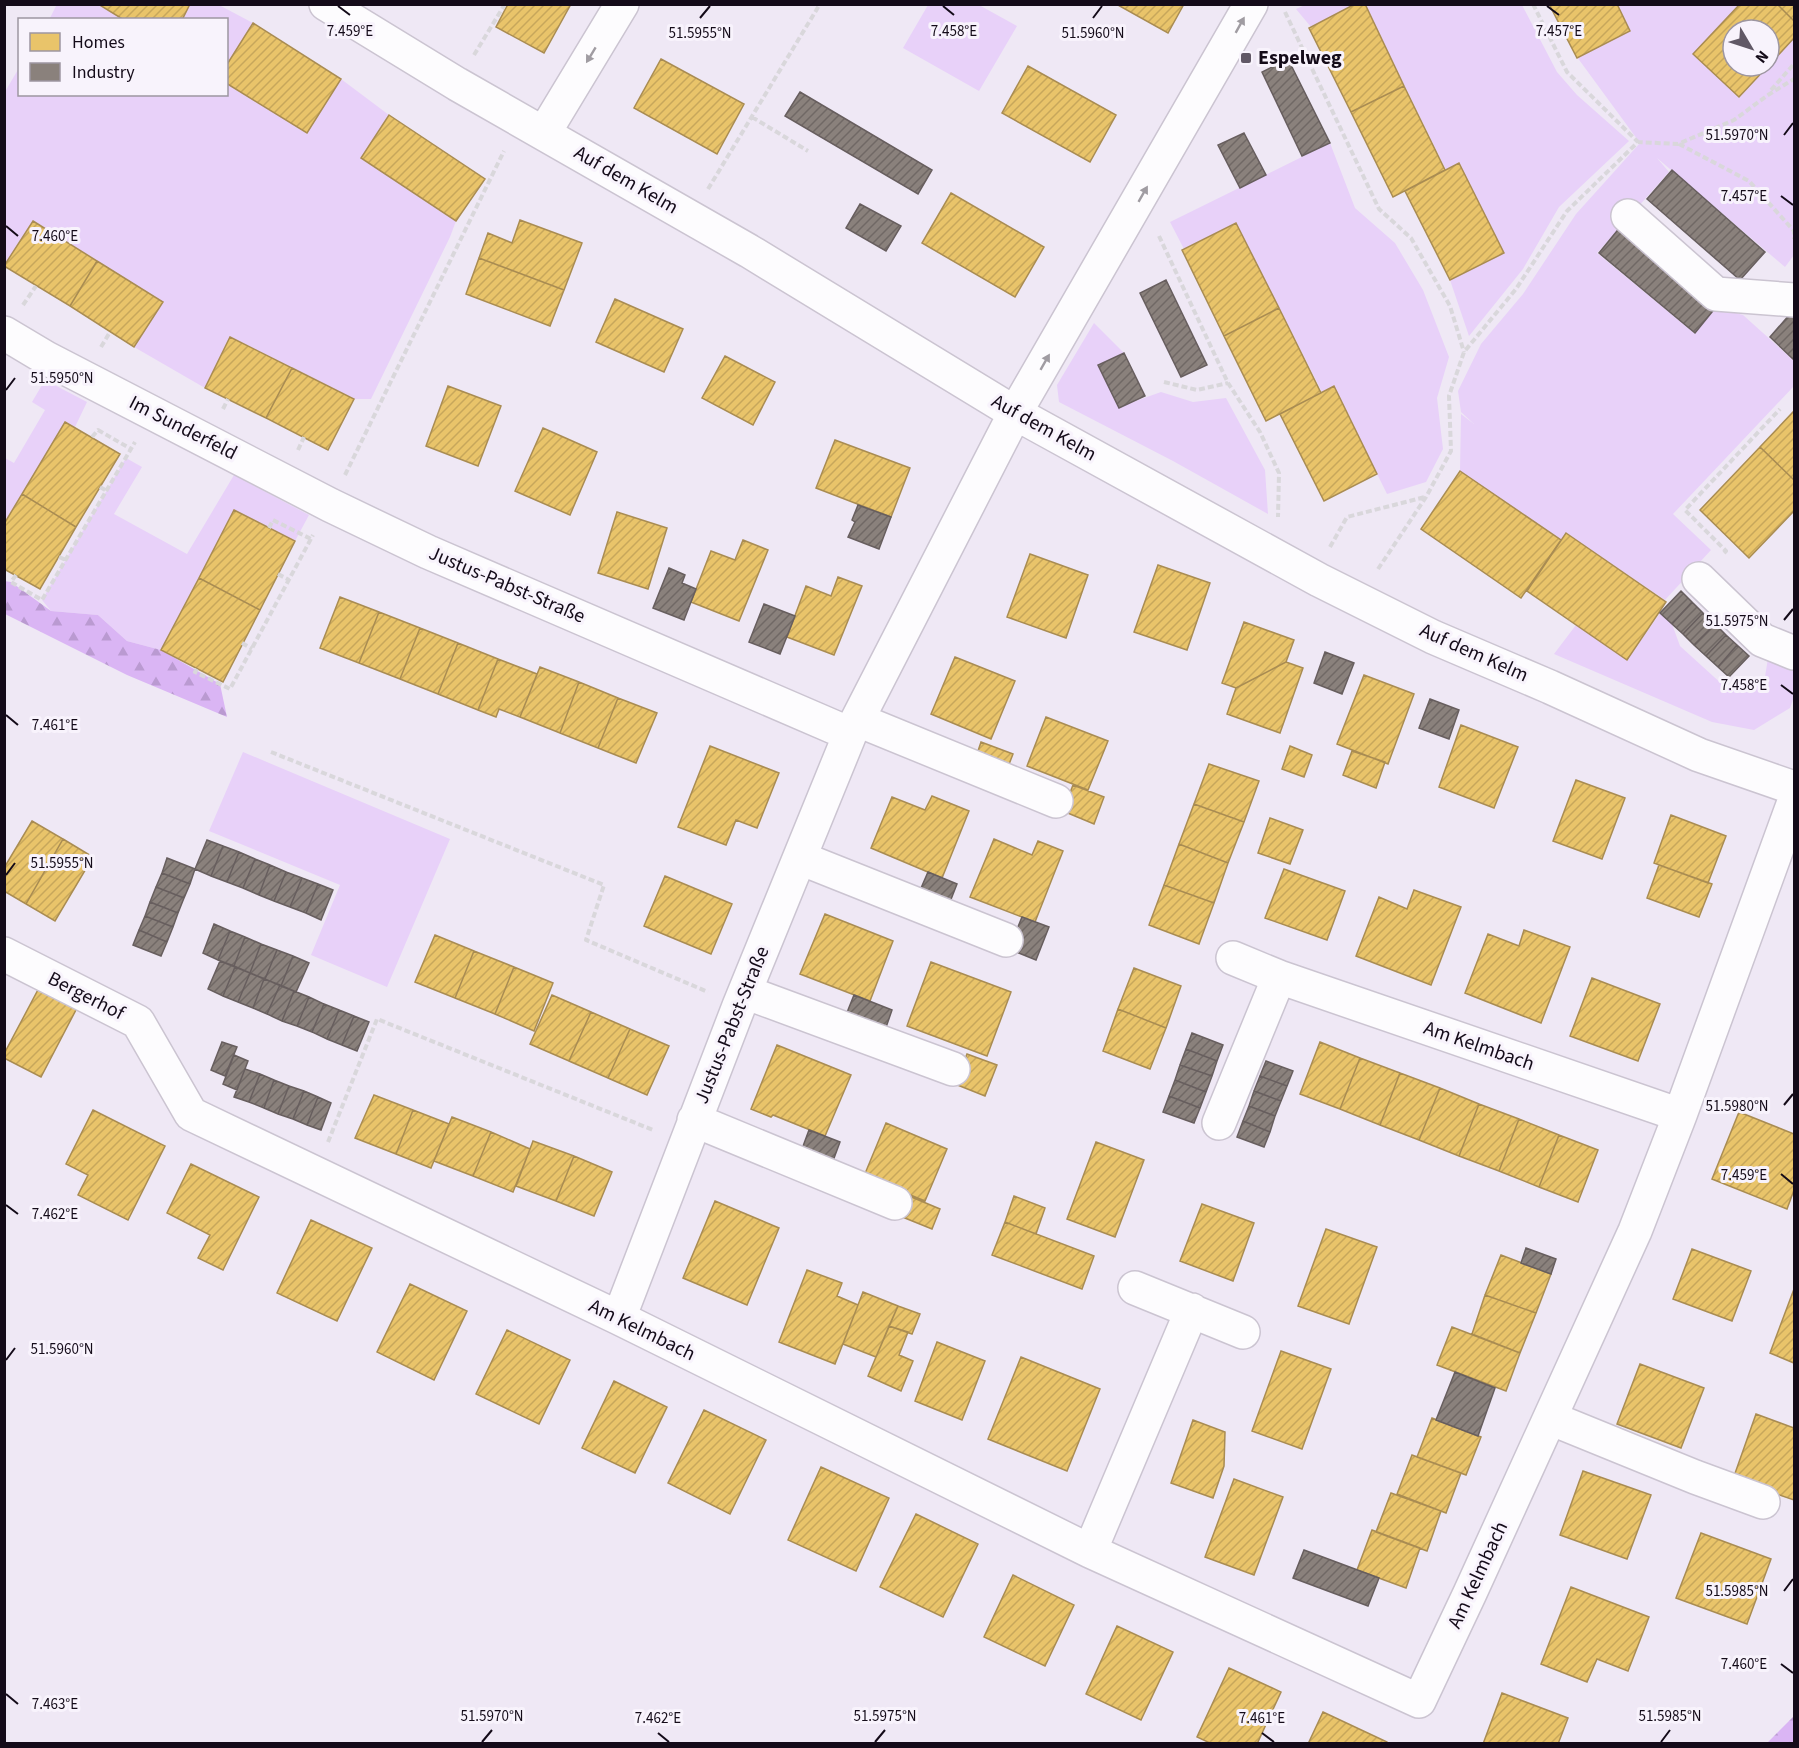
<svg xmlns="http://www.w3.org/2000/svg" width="1799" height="1748" font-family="'Source Sans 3',sans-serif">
	<defs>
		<pattern id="forest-firs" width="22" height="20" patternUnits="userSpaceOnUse" patternTransform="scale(1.5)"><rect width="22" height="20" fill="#dab5f4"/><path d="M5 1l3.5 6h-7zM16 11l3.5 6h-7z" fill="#ba9ad1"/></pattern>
		<pattern id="homes-hatch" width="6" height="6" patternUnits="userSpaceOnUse" patternTransform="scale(1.5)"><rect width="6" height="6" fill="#e9c46a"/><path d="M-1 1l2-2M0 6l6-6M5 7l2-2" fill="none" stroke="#c7a75b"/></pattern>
		<pattern id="industry-hatch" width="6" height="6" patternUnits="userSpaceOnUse" patternTransform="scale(1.5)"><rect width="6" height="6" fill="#8a817c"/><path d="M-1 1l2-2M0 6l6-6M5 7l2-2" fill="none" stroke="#706865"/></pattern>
	</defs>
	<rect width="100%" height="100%" fill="#efe8f5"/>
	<path fill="#e8d1f9" d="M57,4l41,1 26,14 -75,1z
		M190,5h29l34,18 -26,43 -1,-46h-44z
		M928,5h51l38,21 -38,65 -76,-43z
		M1305,5h54l-48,22 -15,-18z
		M1365,5h157l35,67 20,23 52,46 -70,66 -36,62 -54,67 -19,-56 52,-28 -56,-82z
		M1617,5h123l-46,49 44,42 31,-30 25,-29v218l-9,12 -128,-109 12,14 -72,81 97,80 22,-26 27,8 51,46v25l-121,128 38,36 -46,50 -98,-66 -7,6 -100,-69 1,-57 13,10 -13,-12 -3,-21 23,-47 42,-50 53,-80 64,-71 -63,-86z
		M19,68l1,26h206l1,-11 80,50 34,-54 48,36 -27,43 94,63 -6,16 -79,162h-17l-123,-62 -26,51 -71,-41 28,-45 -129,-81 -28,44 -1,-175h2z
		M1330,143l25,65 40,35 28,47 26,67 -12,41 6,51 -17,33 -39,12 -53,-107 -12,5 -86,-169 -52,26 -14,-27z
		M1094,323l30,30 -26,12 21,42 42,-15 32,10 33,-4 39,72 3,44 -95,-53 -114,-59 -2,-17z
		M45,380l42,22 -12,25 -10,-5 -60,102v-66l9,5 31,-53 -13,-8z
		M126,458l16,9 -28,47 73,40 47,-79 75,40 -14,26 -61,-31 -73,140 -34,-9 -29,-26 -47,-4 -9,-11z
		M1660,613l12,11 8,22 44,40 26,7 15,-16 3,-19 26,10v29l-4,11 -36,22 -42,-8 -158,-68 22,-29 51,35z
		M243,752l207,87 -63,148 -76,-32 29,-70 -131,-54z"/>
	<path fill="url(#forest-firs)" d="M4,581l7,1 40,29 47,4 29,26 34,9 59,34 7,33 -100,-42 -122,-61z
		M1794,1716v27h-27z"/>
	<path fill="url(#homes-hatch)" stroke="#a98c52" stroke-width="1.5" d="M98,4h92l-8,16h-58z
		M508,4h63l-27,49 -48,-26z
		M1116,4h68l-16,29z
		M1355,4h10l39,82 -53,26 -42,-84z
		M1549,4h68l13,27 -53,27z
		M1740,4h37l17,17v17l-25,27v-35h-36v36h35l-29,31 -46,-43z
		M1777,4h17v17z
		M253,23l88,56 -34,54 -81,-50v-17z
		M661,59l83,45 -27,50 -83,-46z
		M1028,66l88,49 -26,47 -88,-49z
		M1404,86l41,84 -52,27 -42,-85z
		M389,115l96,64 -29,42 -95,-63z
		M1459,163l45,90 -54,27 -45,-89z
		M951,193l93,54 -29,50 -93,-54z
		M520,220l62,23 -18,47 -85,-32 9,-25 24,10z
		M33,221l64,40 -27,45 -66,-40z
		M1236,223l43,85 -55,28 -42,-86z
		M479,258l85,32 -14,36 -84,-32z
		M97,261l66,41 -29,45 -64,-41z
		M615,299l68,30 -19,43 -68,-30z
		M1279,308l42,85 -55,28 -42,-85z
		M230,337l62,31 -26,50 -61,-30z
		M725,356l50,26 -22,43 -51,-27z
		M292,368l62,31 -26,51 -62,-32z
		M448,386l53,20 -23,60 -52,-20z
		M1334,386l43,88 -53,27 -44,-87z
		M1794,411v69l-34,-33z
		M65,422l55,32 -44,73 -54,-33z
		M543,428l54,24 -27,63 -55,-24z
		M835,440l75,28 -19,49 -75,-29z
		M1760,447l34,33v31l-45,47 -49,-48z
		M1460,471l101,69 -40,58 -100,-69z
		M22,494l54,33 -36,62 -36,-20v-45z
		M234,510l61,31 -35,69 -61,-32z
		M617,512l50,16 -19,61 -50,-16z
		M1566,533l100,69 -39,58 -100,-69z
		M743,540l25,10 -29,71 -48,-19 20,-51 24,9z
		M1030,554l58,21 -22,63 -59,-21z
		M1158,565l52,18 -23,67 -53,-18z
		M838,577l24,9 -28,69 -47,-18 19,-51 25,10z
		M199,578l61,32 -37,72 -62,-32z
		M340,597l39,15 -20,51 -39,-15z
		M379,612l41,16 -20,51 -41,-16z
		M1244,622l50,18 -8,22 -50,26 -14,-5z
		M420,628l38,15 -20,51 -38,-15z
		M458,643l40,16 -20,51 -40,-16z
		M955,657l60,24 -24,58 -60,-25z
		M498,659l39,15 -17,43 -21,-8 -3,8 -18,-7z
		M1286,662l17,6 -23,65 -53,-19 9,-26z
		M540,667l39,15 -19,51 -40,-16z
		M1364,675l50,19 -26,70 -51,-20z
		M579,682l39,16 -20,50 -38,-15z
		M618,698l39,15 -21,50 -38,-15z
		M1046,717l62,24 -20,49 -61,-24z
		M1461,725l57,22 -24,61 -55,-21z
		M981,742l32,12 -7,18 -31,-12z
		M710,746l69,27 -22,55 -21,-8 -10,25 -48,-18z
		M1290,746l22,9 -8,22 -22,-8z
		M1352,751l33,11 -9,26 -33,-13z
		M1209,764l50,17 -15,41 -50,-18z
		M1576,780l49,18 -23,61 -49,-18z
		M1073,785l31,12 -10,27 -31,-13z
		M932,796l37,15 -27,67 -71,-30 21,-51 33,13z
		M1194,804l50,18 -16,41 -49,-19z
		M1671,815l55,21 -18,47 -54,-20z
		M1270,818l33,12 -13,34 -32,-11z
		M32,821l31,18 -37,65 -22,-13v-23z
		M63,839l30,18 -38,64 -29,-17z
		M994,839l38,16 6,-14 25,10 -28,71 -65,-25z
		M1179,844l49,19 -14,40 -50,-18z
		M1659,865l53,19 -13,33 -52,-19z
		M1284,869l61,22 -18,49 -62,-22z
		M665,876l67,28 -21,50 -67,-28z
		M1164,885l50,18 -15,41 -50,-19z
		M1414,890l47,17 -30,78 -75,-29 23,-59 28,12z
		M825,914l68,27 -23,60 -70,-27z
		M1524,930l46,17 -29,76 -76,-30 23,-59 31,12z
		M435,935l39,16 -19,47 -40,-16z
		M474,951l40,16 -19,47 -40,-16z
		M931,962l80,30 -24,64 -80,-30z
		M514,967l39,16 -19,48 -39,-17z
		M1134,968l47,18 -15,42 -48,-19z
		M1592,978l68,26 -22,57 -68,-25z
		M40,986l38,20 -37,71 -37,-19v-4z
		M552,995l39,17 -22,49 -39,-17z
		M1118,1009l48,19 -16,41 -47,-18z
		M591,1012l39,17 -22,49 -39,-17z
		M630,1029l39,17 -22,49 -39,-17z
		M1320,1042l40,16 -20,51 -40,-15z
		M777,1045l74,30 -26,61 -52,-21 -2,2 -20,-8z
		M967,1054l30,11 -12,31 -30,-12z
		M1360,1058l40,15 -20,52 -40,-16z
		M1400,1073l40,15 -21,52 -39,-15z
		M1440,1088l39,16 -20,52 -40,-16z
		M374,1095l39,15 -17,44 -41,-16z
		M1479,1104l40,15 -20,52 -40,-15z
		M93,1110l72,36 -37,74 -50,-25 10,-20 -22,-11z
		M413,1110l36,14 -18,44 -35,-14z
		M1739,1112l55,22v56l-7,19 -75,-30z
		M452,1117l39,15 -18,44 -39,-15z
		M1519,1119l40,16 -20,52 -40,-16z
		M886,1123l61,26 -22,52 -61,-25z
		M491,1132l39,17 -17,43 -40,-16z
		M1559,1135l39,15 -20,52 -39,-15z
		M533,1141l41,15 -18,45 -40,-15z
		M1096,1142l48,18 -29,77 -48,-18z
		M574,1156l38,16 -18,44 -38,-15z
		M191,1164l68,33 -36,73 -25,-12 12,-23 -43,-22z
		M909,1196l31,13 -8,20 -32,-13z
		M1014,1196l31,12 -9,26 -31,-12z
		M715,1201l64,27 -32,77 -64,-27z
		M1202,1204l52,19 -21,58 -53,-20z
		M311,1220l61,28 -35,73 -60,-28z
		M1005,1222l89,34 -12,33 -90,-34z
		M1326,1229l51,18 -28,77 -51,-18z
		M1692,1249l59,22 -19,50 -59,-22z
		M1501,1255l50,19 -15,39 -51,-18z
		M807,1270l35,13 -5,13 21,9 -23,59 -56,-22z
		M410,1284l57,27 -33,69 -57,-28z
		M1794,1289v74l-24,-10z
		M863,1292l35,14 -22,51 -33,-13z
		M1485,1295l51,18 -16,40 -48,-19z
		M898,1306l22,8 -8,20 -23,-8z
		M889,1326l19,6 -9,23 14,6 -12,30 -33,-15z
		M1452,1327l68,26 -14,38 -69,-26z
		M507,1330l63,30 -31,64 -63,-30z
		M937,1342l48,19 -23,59 -47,-19z
		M1281,1351l50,18 -29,80 -50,-18z
		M1021,1357l79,32 -33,82 -79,-32z
		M1640,1364l64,24 -23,60 -64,-24z
		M614,1381l53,26 -32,66 -53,-25z
		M704,1410l62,30 -36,74 -62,-31z
		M1756,1414l38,14v72l-61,-21z
		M1432,1418l49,19 -15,38 -49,-18z
		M1193,1420l32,12 -1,34 -11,32 -42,-15z
		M1412,1455l49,18 -15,40 -49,-19z
		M821,1467l68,31 -33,73 -68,-31z
		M1583,1471l68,24 -24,64 -67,-24z
		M1234,1479l49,18 -29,78 -49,-18z
		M1391,1493l50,18 -14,40 -51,-19z
		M916,1514l62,30 -35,73 -63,-30z
		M1372,1530l48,18 -14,40 -49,-18z
		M1701,1533l70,26 -24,65 -71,-26z
		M1013,1575l61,30 -29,61 -61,-29z
		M1571,1587l78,30 -21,54 -31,-12 -10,23 -46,-18z
		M1117,1626l56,26 -32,68 -55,-26z
		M1229,1668l52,24 -24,52h-45l-15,-7z
		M1502,1693l66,25 -10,26h-75z
		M1323,1712l64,30v2h-79z"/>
	<path fill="url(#industry-hatch)" stroke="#675e5e" stroke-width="1.5" d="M1288,59l42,84 -28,13 -40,-84z
		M800,92l132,78 -14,24 -133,-78z
		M1244,133l22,42 -26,13 -22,-43z
		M1672,170l93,82 -25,28 -93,-81z
		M860,204l41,22 -15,25 -40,-23z
		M1621,226l95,81 -21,26 -96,-80z
		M1166,280l41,85 -26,12 -41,-84z
		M1790,314l4,4v42l-24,-23z
		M1124,353l21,43 -26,12 -21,-43z
		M858,505l33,12 -12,32 -31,-12 7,-15 -3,-2z
		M669,568l16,7 -3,8 14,6 -12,31 -31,-12z
		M1681,591l11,11 -20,22 -12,-11z
		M1692,602l11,11 -20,21 -11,-10z
		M764,604l31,12 -15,38 -31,-12z
		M1703,613l12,11 -21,21 -11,-11z
		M1715,624l11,11 -20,21 -12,-11z
		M1726,635l11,10 -19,22 -12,-11z
		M1737,645l12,11 -20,21 -11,-10z
		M1325,652l29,11 -12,31 -28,-11z
		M1430,699l29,11 -10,29 -30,-11z
		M207,840l16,6 -12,30 -16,-7z
		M223,846l16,6 -12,30 -16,-6z
		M239,852l16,7 -12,29 -16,-6z
		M167,858l28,11 -5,15 -28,-11z
		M255,859l15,6 -11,30 -16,-7z
		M270,865l16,7 -12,29 -15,-6z
		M286,872l16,6 -12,29 -16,-6z
		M928,872l29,12 -9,23 -30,-12z
		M162,873l28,11 -6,14 -28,-11z
		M302,878l16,6 -12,29 -16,-6z
		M318,884l15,6 -12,30 -15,-7z
		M156,887l28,11 -6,15 -28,-11z
		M150,902l28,11 -5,14 -28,-11z
		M145,916l28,11 -6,15 -28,-12z
		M1022,917l27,10 -13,33 -27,-11z
		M214,924l16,7 -12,29 -15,-7z
		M139,930l28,12 -6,14 -28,-11z
		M230,931l15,6 -11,29 -16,-6z
		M245,937l16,7 -11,29 -16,-7z
		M261,944l16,6 -12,29 -15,-6z
		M277,950l16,6 -12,30 -16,-7z
		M293,956l16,7 -13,29 -15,-6z
		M220,961l15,6 -12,29 -15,-7z
		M235,967l15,6 -12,29 -15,-6z
		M250,973l14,6 -11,29 -15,-6z
		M264,979l16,6 -13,29 -14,-6z
		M280,985l14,6 -12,30 -15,-7z
		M294,991l15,6 -12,29 -15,-5z
		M854,995l38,15 -9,26 -39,-16z
		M309,997l15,7 -12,28 -15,-6z
		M324,1004l15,6 -12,29 -15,-7z
		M339,1010l15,6 -12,29 -15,-6z
		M354,1016l15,6 -12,29 -15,-6z
		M1192,1033l31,12 -6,16 -31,-12z
		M222,1042l15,5 -12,29 -14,-6z
		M1186,1049l31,12 -5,15 -32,-11z
		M234,1055l14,6 -11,29 -14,-6z
		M1266,1061l27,10 -6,15 -27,-10z
		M1180,1065l32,11 -6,16 -31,-12z
		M245,1069l15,5 -11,28 -15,-5z
		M260,1074l14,6 -10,28 -15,-6z
		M1260,1076l27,10 -6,15 -27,-10z
		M274,1080l15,6 -11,28 -14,-6z
		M1175,1080l31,12 -6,16 -31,-12z
		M289,1086l15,5 -11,28 -15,-5z
		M304,1091l14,6 -11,28 -14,-6z
		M1254,1091l27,10 -6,15 -26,-10z
		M1169,1096l31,12 -6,15 -31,-11z
		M318,1097l13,6 -10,27 -14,-5z
		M1249,1106l26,10 -5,16 -27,-11z
		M1243,1121l27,11 -6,15 -27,-10z
		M809,1130l31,12 -10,27 -31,-12z
		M1526,1248l30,11 -5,15 -30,-11z
		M1455,1372l40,16 -17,48 -42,-16z
		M1304,1550l75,28 -11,28 -75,-28z"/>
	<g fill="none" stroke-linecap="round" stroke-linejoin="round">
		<g stroke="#cbc4d1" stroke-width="36">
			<path id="minor" d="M326,4l131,80 292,167 266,162 304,167 114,57 117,50 149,68 95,33
				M544,133l78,-129
				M1628,216l88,78 78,6
				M4,333l42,25 284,147 98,47 422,182
				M1699,579l63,61 32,13
				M858,720l198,81
				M800,858l206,82
				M4,954l134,68 53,92 428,204 471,233 329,150 51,-108 165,-362 45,-116 114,-313
				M1279,977l401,138
				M745,992l208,77
				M694,1120l201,83
				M1219,1123l60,-146 -46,-19
				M1135,1288l108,44
				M619,1318l120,-312 111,-272 165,-321 236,-409
				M1550,1418l145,59 68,25
				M1090,1551l102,-241"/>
		</g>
		<path stroke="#d9d7db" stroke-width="4" stroke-dasharray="6 3" stroke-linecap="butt" d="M1533,4l34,68 71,70
			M1285,12l94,197 32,29 39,68 14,46
			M474,55l31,-51
			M1771,90l23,-26
			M752,117l56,34
			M1679,144l70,37 45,50v8
			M708,189l112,-185
			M1159,236l69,147 32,49 19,41 -1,44
			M23,305l13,-19
			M101,347l9,-15
			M1164,382l33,8 31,-7
			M223,409l5,-10
			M92,437l6,-7 33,19
			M298,450l6,-13
			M345,475l159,-324
			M100,487l7,4
			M269,528l4,-8 38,19
			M1330,547l17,-30 78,-20
			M1724,553l2,-2 -41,-41 95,-101
			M59,557l7,3
			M1378,569l48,-72 25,-46 -2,-55 15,-44 52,-63 51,-78 71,-69 40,2 56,-24 34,-25 26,-16
			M278,574l11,6
			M16,575l-5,7 31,18 93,-158
			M242,643l10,6
			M197,669l-2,3 35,17 83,-154
			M271,752l333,133 -18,55 122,52
			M328,1142l49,-123 276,111"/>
		<use href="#minor" stroke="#fdfcfe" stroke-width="33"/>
	</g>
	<defs><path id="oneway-solid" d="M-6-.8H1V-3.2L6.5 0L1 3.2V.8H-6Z" transform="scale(1.5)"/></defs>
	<g fill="#a09ca2">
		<use href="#oneway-solid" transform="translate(1240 25) rotate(-61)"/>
		<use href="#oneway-solid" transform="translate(591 55) rotate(121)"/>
		<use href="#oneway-solid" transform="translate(1143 194) rotate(-60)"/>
		<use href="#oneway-solid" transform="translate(1045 362) rotate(-60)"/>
	</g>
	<path fill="none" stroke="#140b19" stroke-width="2" d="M338,6l12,9M943,6l11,9M1547,6l12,9M700,18l10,-12M1093,18l9,-12M1784,135l9,-12M1781,196l12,9M6,226l12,10M6,390l9,-12M1784,620l9,-11M1781,685l12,9M6,715l12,10M6,875l9,-12M1784,1105l9,-11M1781,1174l12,10M6,1205l12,9M6,1360l9,-12M1784,1591l9,-12M1781,1664l12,9M6,1694l12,10M658,1733l11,9M1262,1733l12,9M482,1742l10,-12M875,1742l10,-12M1661,1742l9,-12"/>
	<rect fill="#615866" stroke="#f8f3fc" stroke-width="2" x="1240" y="52" width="12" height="12" rx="3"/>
	<g text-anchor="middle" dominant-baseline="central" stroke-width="6" stroke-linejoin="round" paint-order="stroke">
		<g font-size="20" font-weight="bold" fill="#140b19" stroke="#f8f3fc" text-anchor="start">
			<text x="1258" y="58">Espelweg</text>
		</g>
		<g font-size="20" fill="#140b19" stroke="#f8f3fc">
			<text transform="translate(626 180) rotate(30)">Auf dem Kelm</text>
			<text transform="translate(183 428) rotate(27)">Im Sunderfeld</text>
			<text transform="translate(1044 428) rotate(29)">Auf dem Kelm</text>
			<text transform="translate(507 585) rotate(23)">Justus-Pabst-Straße</text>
			<text transform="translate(1474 653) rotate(24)">Auf dem Kelm</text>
			<text transform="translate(86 996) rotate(27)">Bergerhof</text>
			<text transform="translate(732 1025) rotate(-68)">Justus-Pabst-Straße</text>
			<text transform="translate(1479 1046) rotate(19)">Am Kelmbach</text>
			<text transform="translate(642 1330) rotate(26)">Am Kelmbach</text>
			<text transform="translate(1478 1575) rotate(-65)">Am Kelmbach</text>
		</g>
	</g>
	<g font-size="15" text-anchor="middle" fill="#140b19" stroke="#f8f3fc" stroke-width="6" stroke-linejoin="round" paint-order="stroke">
		<text x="1559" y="36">7.457°E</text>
		<text x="350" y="36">7.459°E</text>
		<text x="954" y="36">7.458°E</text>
		<text x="700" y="38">51.5955°N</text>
		<text x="1093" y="38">51.5960°N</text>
		<text x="1737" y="140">51.5970°N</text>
		<text x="1744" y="201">7.457°E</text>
		<text x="55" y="241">7.460°E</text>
		<text x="62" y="383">51.5950°N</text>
		<text x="1737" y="626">51.5975°N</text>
		<text x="1744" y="690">7.458°E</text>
		<text x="55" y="730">7.461°E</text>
		<text x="62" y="868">51.5955°N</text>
		<text x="1737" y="1111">51.5980°N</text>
		<text x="1744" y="1180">7.459°E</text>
		<text x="55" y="1219">7.462°E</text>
		<text x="62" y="1354">51.5960°N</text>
		<text x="1737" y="1596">51.5985°N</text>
		<text x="1744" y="1669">7.460°E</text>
		<text x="55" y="1709">7.463°E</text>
		<text x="492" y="1721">51.5970°N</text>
		<text x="885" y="1721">51.5975°N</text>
		<text x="1670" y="1721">51.5985°N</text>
		<text x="658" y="1723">7.462°E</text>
		<text x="1262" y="1723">7.461°E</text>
	</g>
	<rect width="1799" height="1748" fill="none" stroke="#140b19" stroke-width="12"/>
	<rect x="18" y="18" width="210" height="78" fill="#f8f3fc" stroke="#9d96a1" stroke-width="1.5"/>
	<rect x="30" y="33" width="30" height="18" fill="#e9c46a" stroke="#9d96a1" stroke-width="1.5"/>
	<text x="72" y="48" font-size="18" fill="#140b19">Homes</text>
	<rect x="30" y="63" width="30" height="18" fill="#8a817c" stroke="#9d96a1" stroke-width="1.5"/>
	<text x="72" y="78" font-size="18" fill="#140b19">Industry</text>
	<g transform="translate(1751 48) rotate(129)"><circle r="28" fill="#f8f3fc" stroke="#9d96a1" stroke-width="1.5"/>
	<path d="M0-4.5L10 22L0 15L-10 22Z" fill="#615866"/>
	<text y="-9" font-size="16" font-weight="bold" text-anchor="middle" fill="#140b19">N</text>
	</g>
</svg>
